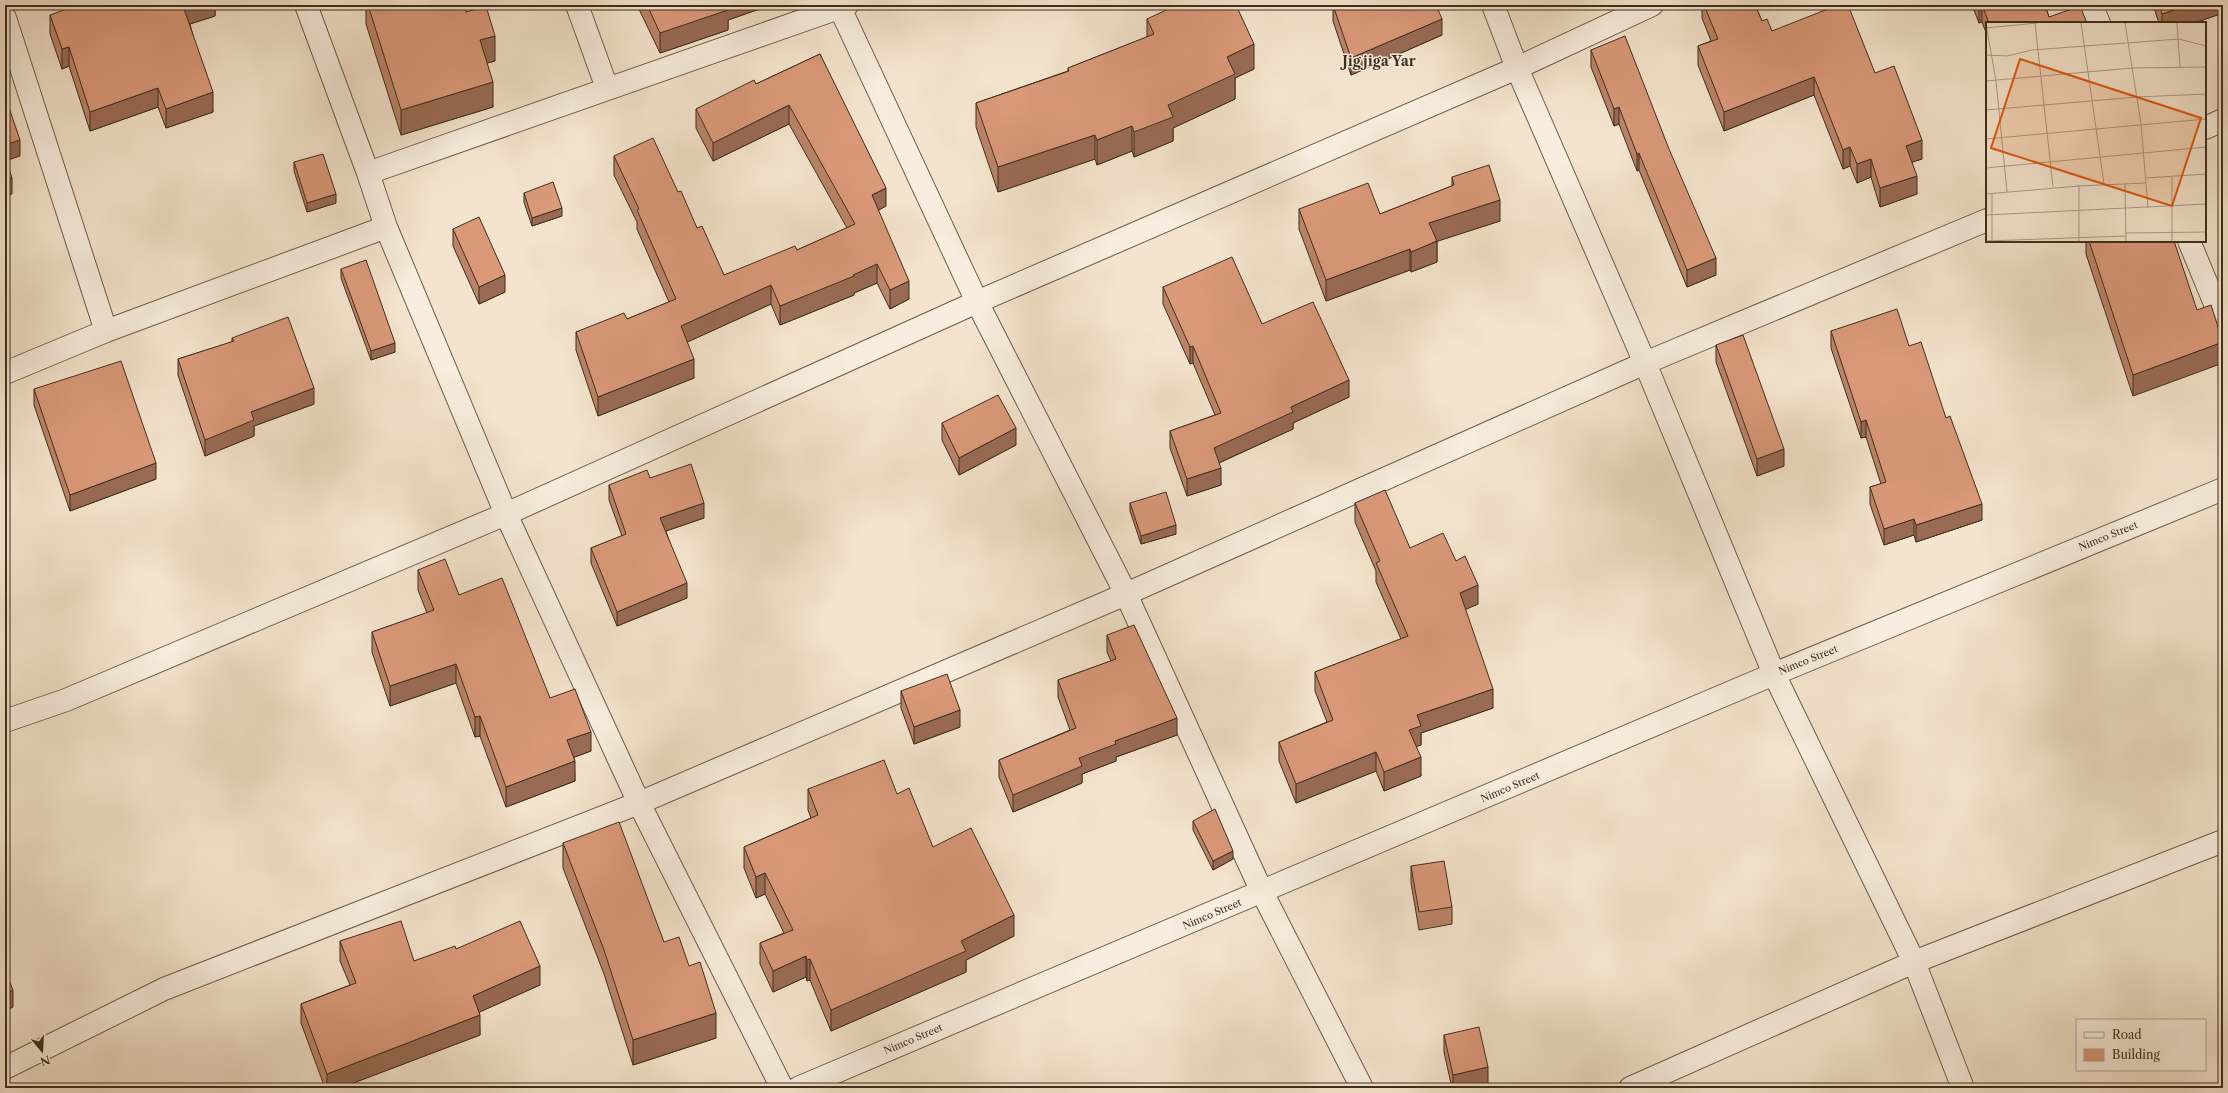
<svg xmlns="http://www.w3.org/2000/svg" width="2228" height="1093" font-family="'Libre Caslon Text',serif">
	<rect width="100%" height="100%" fill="#f4e4cd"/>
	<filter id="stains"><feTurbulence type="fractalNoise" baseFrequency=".005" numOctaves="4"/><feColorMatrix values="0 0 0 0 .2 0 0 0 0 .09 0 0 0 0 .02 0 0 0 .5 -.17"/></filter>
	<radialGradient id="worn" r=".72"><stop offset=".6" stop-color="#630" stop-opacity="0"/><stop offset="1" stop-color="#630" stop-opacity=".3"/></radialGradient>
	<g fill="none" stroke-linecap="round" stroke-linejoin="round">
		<g stroke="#6c5c4a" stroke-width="24">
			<path id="street" d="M306,5l62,168 18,54 120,287 133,289 143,285
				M577,5l30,83
				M1493,5l24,63 128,295 129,311 140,288 49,126
				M2091,5l8,18
				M840,8l137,294 149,292 136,298 100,196
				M5,18l101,313
				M2205,128l18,-8
				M368,173l479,-168
				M2189,241l34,82
				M5,373l101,-42 280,-104
				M5,721l61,-21 440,-186 471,-212 540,-234 135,-63
				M5,1068l159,-79 475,-186 487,-209 519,-231 342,-143
				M798,1088l976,-414 449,-185
				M1630,1088l284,-126 309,-121"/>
		</g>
		<use href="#street" stroke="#f8edde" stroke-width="22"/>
	</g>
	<path fill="#bb8468" stroke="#3e2e1e" d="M215,5v11l-25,8 23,88 -47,16 -8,-21 -68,24 -21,-65 -7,3 -12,-35v-19z
		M366,5h98l2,7 29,49 -8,2 6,44 -92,28 -35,-111z
		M637,5h134l-43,15v10l-68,23z
		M1333,5l109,30 -91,40 -18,-54z
		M1702,5h53l7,16 10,10 103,42 47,86 -10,3 5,32 -37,13 -9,-30 -14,6 -7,-17 -7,3 -29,-74 -90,36 -26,-66v-19l13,-5 -9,-23z
		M1972,5h73l4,12 38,6h-100v12l-5,-13 -3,1z
		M2153,5h70v8l-29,10h-35z
		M1147,19l107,50 -19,9v21l-62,29v13l-39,16 -2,-6 -35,14 -2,-6 -97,33 -22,-65v-24l92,-32v-3l79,-31z
		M1591,50l125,225 -29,12 -48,-117 -2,1 -18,-47 -5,2 -23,-59z
		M820,54l66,152 -8,4 31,89 -19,10 -13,-26 -23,10v2l-74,30 -9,-21 -84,38 7,36 -96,38 -22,-66v-18l51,-13 42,-17 -32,-73v-7l-23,-47v-19l64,36 19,36 27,47 73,-25 50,-22 -58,-104 -76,37 -17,-33v-19l60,-25z
		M294,162l42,41 -29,9 -13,-41z
		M1452,177l48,44 -63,20v21l-26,10 -1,-2 -84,31 -27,-72v-20l81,5 72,-28z
		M524,193l38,23 -30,10 -8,-24z
		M453,229l52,63 -26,12 -26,-58z
		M2086,241h88l-41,155 -47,-142z
		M341,269l54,83 -24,8 -30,-82z
		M1163,287l99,37 87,73 -56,26v6l-74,34 2,22 -34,11 -17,-48v-17l45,-16 -22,-52 -3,1 -27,-60z
		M1831,331l78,15 37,72 36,102 -66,22 -2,-7 -30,10 -14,-41v-17l11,-3 -15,-47 -5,1 -30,-90z
		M232,338l82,66 -60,22v10l-49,20 -27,-81v-16l54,-17z
		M1716,345l68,121 -27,10 -41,-114z
		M34,389l122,90 -86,32 -36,-106z
		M942,423l74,22 -57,30 -17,-35z
		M650,478l54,40 -38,13 21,67 -70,28 -26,-63v-15l31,-12 -13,-36v-15z
		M1130,503l46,31 -35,10 -11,-33z
		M1355,503l55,45 46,13 22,43 -13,5 28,99 -72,25v12l-5,1 5,30 -37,15 -8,-20 -80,32 -17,-42v-19l48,-20 -12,-31v-19l86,-33 -25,-57v-11l-21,-49z
		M418,570l41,25 91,103 41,53 -17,6 1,24 -69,26 -26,-71 -5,1 -19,-54 -66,23 -18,-54v-20l55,-19 -9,-23z
		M1107,635l70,100 -61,22v4l-34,13v9l-69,29 -14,-35v-17l71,-30 -12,-33v-17l53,-19 -4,-9z
		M901,691l59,36 -46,17 -13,-36z
		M808,789l89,5 36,53 81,89 -48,24v12l-135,59 -21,-51 -3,1 -1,-4 -33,15 -13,-28v-21l24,-10 -19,-39 -9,4 -12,-30v-21l67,-29 -3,-8z
		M1193,821l40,38 -20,11 -20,-40z
		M563,843l101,99 52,96 -83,27 -29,-91 -41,-106z
		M1411,866l41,41v17l-33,6 -8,-47z
		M340,941l74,20 42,-12 84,36 -61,27 1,23 -140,53h-15l-24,-65v-19l49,-19 -10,-24z
		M1444,1035l44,49 -18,4h-18l-8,-36z"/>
	<path fill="#996b55" stroke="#3e2e1e" d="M188,5h27v11l-32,10v-20z
		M725,5h46l-43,15v10l-68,23v-20z
		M1982,5v17l-3,1v-16z
		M2189,5h34v8l-29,10h-32v-9z
		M1442,19v16l-91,40v-17z
		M495,36v25l-15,4v-25z
		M1254,44v25l-19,9v21l-62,29v13l-39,16v-25l34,-27 59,-48z
		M69,47v19l-7,3v-20z
		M1814,77v18l-90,36v-19z
		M493,82v25l-92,28v-25z
		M158,88v19l-68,24v-19z
		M213,92v20l-47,16v-19z
		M789,105v19l-76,37v-18z
		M1619,107v17l-5,2v-17z
		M1132,126v25l-35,14v-25z
		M1095,135v24l-97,33v-25z
		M20,140v16l-15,5v-16z
		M1922,140v19l-16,5v-18z
		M1850,147v19l-7,3v-19z
		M1639,153v17l-2,1v-17z
		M1871,159v18l-14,6v-19z
		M1917,176v18l-37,13v-19z
		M12,178v16l-7,3v-16z
		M886,188v18l-14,8v-19z
		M336,194v9l-29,9v-9z
		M1500,200v21l-71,23v-21z
		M562,208v8l-30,10v-8z
		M1437,241v21l-26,10v-20z
		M1410,249v21l-84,31v-21z
		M1716,258v17l-29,12v-17z
		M877,264v19l-23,10v2l-74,30v-19z
		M505,275v17l-26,12v-17z
		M909,281v18l-19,10v-19z
		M771,285v19l-90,41v-19z
		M2223,342v21l-90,33v-21z
		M395,343v9l-24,8v-9z
		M1193,346v17l-3,1v-17z
		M694,359v19l-96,38v-19z
		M1349,380v17l-56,26v6l-79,36v-17l77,-41z
		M314,388v16l-60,22v10l-49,20v-16l46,-28z
		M1866,420v17l-5,1v-16z
		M1016,428v17l-57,30v-17z
		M1784,449v17l-27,10v-17z
		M156,463v16l-86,32v-16z
		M1221,468v17l-34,11v-17z
		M704,503v15l-44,15v-15z
		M1982,504v16l-66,22v-17z
		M1914,519v16l-30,10v-16z
		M1176,525v9l-35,10v-8z
		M687,583v15l-70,28v-14z
		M1478,585v19l-18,8v-19z
		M456,664v19l-66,23v-20z
		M1493,689v19l-72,25v12l-12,4v-19l8,-15z
		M960,710v17l-46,17v-17z
		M480,716v20l-5,1v-20z
		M1177,718v17l-61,22v4l-34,13v9l-69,29v-17l66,-37 36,-17z
		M591,732v19l-24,9v-20z
		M1376,752v19l-80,32v-19z
		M1421,757v19l-37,15v-19z
		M575,761v20l-69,26v-20z
		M1233,851v8l-20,11v-9z
		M765,873v21l-9,4v-21z
		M1014,915v21l-48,24v12l-135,59v-21l130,-69z
		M806,956v21l-33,15v-21z
		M810,959v21l-3,1v-21z
		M540,966v19l-67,30v-19z
		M13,990v17l-8,4v-17z
		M716,1013v25l-83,27v-25z
		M480,1015v20l-140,53h-13v-14z
		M1488,1067v17l-18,4h-17v-13z"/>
	<path fill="#da9979" stroke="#3e2e1e" d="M78,5h110l-5,1 30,86 -47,17 -8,-21 -68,24 -21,-65 -7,2 -12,-34z
		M368,5h96l2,7 20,-6 9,30 -15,4 13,42 -92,28z
		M647,5h79l2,5 -68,23z
		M1177,5h59l18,39 -27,13 8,17 -67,31 5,12 -39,15 -2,-6 -35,14 -2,-5 -97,32 -22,-64 93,-32 -1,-3 86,-34 -7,-15z
		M1333,5h103l6,14 -91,39z
		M1704,5h51l7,16 5,-2 5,12 66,-26h10l27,68 19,-7 28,74 -16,6 11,30 -37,12 -9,-29 -14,5 -7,-17 -7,3 -29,-73 -90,35 -26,-66 20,-7z
		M1978,5h67l4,12 31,-11 7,17h-98l-7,-18 -3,2z
		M2159,5h30l-27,9z
		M1625,36l44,113 47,109 -29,12 -48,-117 -2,1 -18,-47 -5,2 -23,-59z
		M820,54l66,134 -14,7 37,86 -19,9 -13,-26 -24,11 1,1 -74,30 -9,-21 -90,41 13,33 -96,38 -22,-65 48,-19 3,6 49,-20 -39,-89 2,-1 -25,-53 39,-18 25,54 3,-1 16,37 5,-2 22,49 71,-29 2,4 58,-26 -66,-119 -76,38 -17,-34 58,-29 2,4z
		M5,96l15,44 -15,5z
		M323,154l13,40 -29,9 -13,-41z
		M5,157l7,21 -7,3z
		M1489,165l11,35 -71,23 8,18 -26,11 -1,-3 -84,31 -27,-71 69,-26 12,31 74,-29 -2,-8z
		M553,182l9,26 -30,10 -8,-25z
		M479,217l26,58 -26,12 -26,-58z
		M2089,241h85l23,69 14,-5 12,37 -90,33z
		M1232,257l30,67 51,-22 36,78 -58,27 2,5 -79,36 7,20 -34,11 -17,-48 51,-18 -28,-67 -3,1 -27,-60z
		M366,260l29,83 -24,8 -30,-82z
		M1897,309l12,37 12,-4 25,76 4,-2 32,88 -66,21 -2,-6 -30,10 -14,-42 16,-5 -20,-62 -5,2 -30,-91z
		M288,317l26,71 -63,24 3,8 -49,20 -27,-81 56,-18 -2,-3z
		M1743,335l41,114 -27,10 -41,-114z
		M121,361l35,102 -86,32 -36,-106z
		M998,395l18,33 -57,30 -17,-35z
		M691,464l13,39 -44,15 27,65 -70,29 -26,-64 35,-14 -17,-49 38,-15 3,8z
		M1385,490l25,58 33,-15 13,28 9,-5 13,29 -18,8 33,96 -76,26 4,11 -12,4 12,27 -37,15 -8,-20 -80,32 -17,-42 54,-22 -18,-48 93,-36 -32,-73 4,-2 -25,-58z
		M1166,492l10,33 -35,11 -11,-33z
		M445,559l14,36 43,-17 48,120 25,-9 16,43 -24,8 8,21 -69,26 -26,-71 -5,1 -19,-53 -66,22 -18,-54 62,-22 -16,-40z
		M1134,625l43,93 -62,23 1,3 -37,14 3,8 -69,29 -14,-35 77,-32 -18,-48 58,-21 -9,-24z
		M947,674l13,36 -46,17 -13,-36z
		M884,760l13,34 12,-6 24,59 38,-19 43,87 -53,26 5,10 -135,59 -21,-51 -3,1 -1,-4 -33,15 -13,-28 33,-13 -28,-57 -9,4 -12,-30 74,-32 -10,-26z
		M1215,809l18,42 -20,10 -20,-40z
		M619,822l45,120 15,-5 10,29 11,-4 16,51 -83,27 -29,-90 -41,-107z
		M1444,861l8,46 -33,5 -8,-46z
		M401,921l13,40 41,-15 1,3 64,-28 20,45 -67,30 7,19 -153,59 -26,-70 55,-21 -16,-42z
		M5,971l8,19 -8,4z
		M1479,1027l9,40 -35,8 -9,-40z"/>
	<g text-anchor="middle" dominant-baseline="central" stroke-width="3" stroke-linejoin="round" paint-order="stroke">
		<g font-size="10" fill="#3e2e1e" stroke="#f8edde">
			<text transform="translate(2108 536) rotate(-22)">Nimco Street</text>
			<text transform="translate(1808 660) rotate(-22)">Nimco Street</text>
			<text transform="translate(1510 787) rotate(-23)">Nimco Street</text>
			<text transform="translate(1212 914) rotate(-23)">Nimco Street</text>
			<text transform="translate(913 1039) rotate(-23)">Nimco Street</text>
		</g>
		<g font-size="14" font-weight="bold" fill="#3e2e1e" stroke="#f8edde">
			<text x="1379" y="61">Jigjiga Yar</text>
		</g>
	</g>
	<g transform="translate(1986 22)">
		<rect width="220" height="220" fill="#f4e4cd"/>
		<path fill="none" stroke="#ab9b87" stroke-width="1" d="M49,1l18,164M95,1l23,161M139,1l16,101 7,84M191,1l3,44M0,2l10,57 11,111M0,6l51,-5M0,33l21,1 25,-6 147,-11 27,7M0,59l146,-13 74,-1M0,88l151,-13 69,-3M0,117l220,-20M0,146l220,-21M186,155v64M160,156l60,-4M139,161l1,58M92,164l68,-3M0,172l93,-8v55M6,172v47M0,193l220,-11M140,211l80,-1M0,219l140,-5"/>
		<path fill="#e0570d" fill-opacity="0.15" stroke="#e0570d" stroke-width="2" d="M34,37l181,59 -29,88 -181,-58z"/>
		<rect width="220" height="220" fill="none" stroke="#3e2e1e" stroke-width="2"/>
	</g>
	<rect width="2228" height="1093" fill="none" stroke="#f4e4cd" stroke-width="20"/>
	<rect x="6" y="6" width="2216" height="1081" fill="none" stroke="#3e2e1e" stroke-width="2"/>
	<rect x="10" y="10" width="2208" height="1073" fill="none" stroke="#3e2e1e"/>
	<rect x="2076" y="1019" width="130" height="52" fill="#f8edde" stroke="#aea191"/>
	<rect x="2084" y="1032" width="20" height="6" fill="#f8edde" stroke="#aea191"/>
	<text x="2112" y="1039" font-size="12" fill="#3e2e1e">Road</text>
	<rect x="2084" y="1049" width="20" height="12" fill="#da9979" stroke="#aea191"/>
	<text x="2112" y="1059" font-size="12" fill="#3e2e1e">Building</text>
	<g transform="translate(42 1051) rotate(162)" stroke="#f8edde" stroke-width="3" paint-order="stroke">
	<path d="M0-3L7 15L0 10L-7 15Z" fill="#3e2e1e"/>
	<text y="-6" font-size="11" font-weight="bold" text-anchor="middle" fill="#3e2e1e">N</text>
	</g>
	<rect width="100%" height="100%" filter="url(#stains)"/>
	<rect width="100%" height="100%" fill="url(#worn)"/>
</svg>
